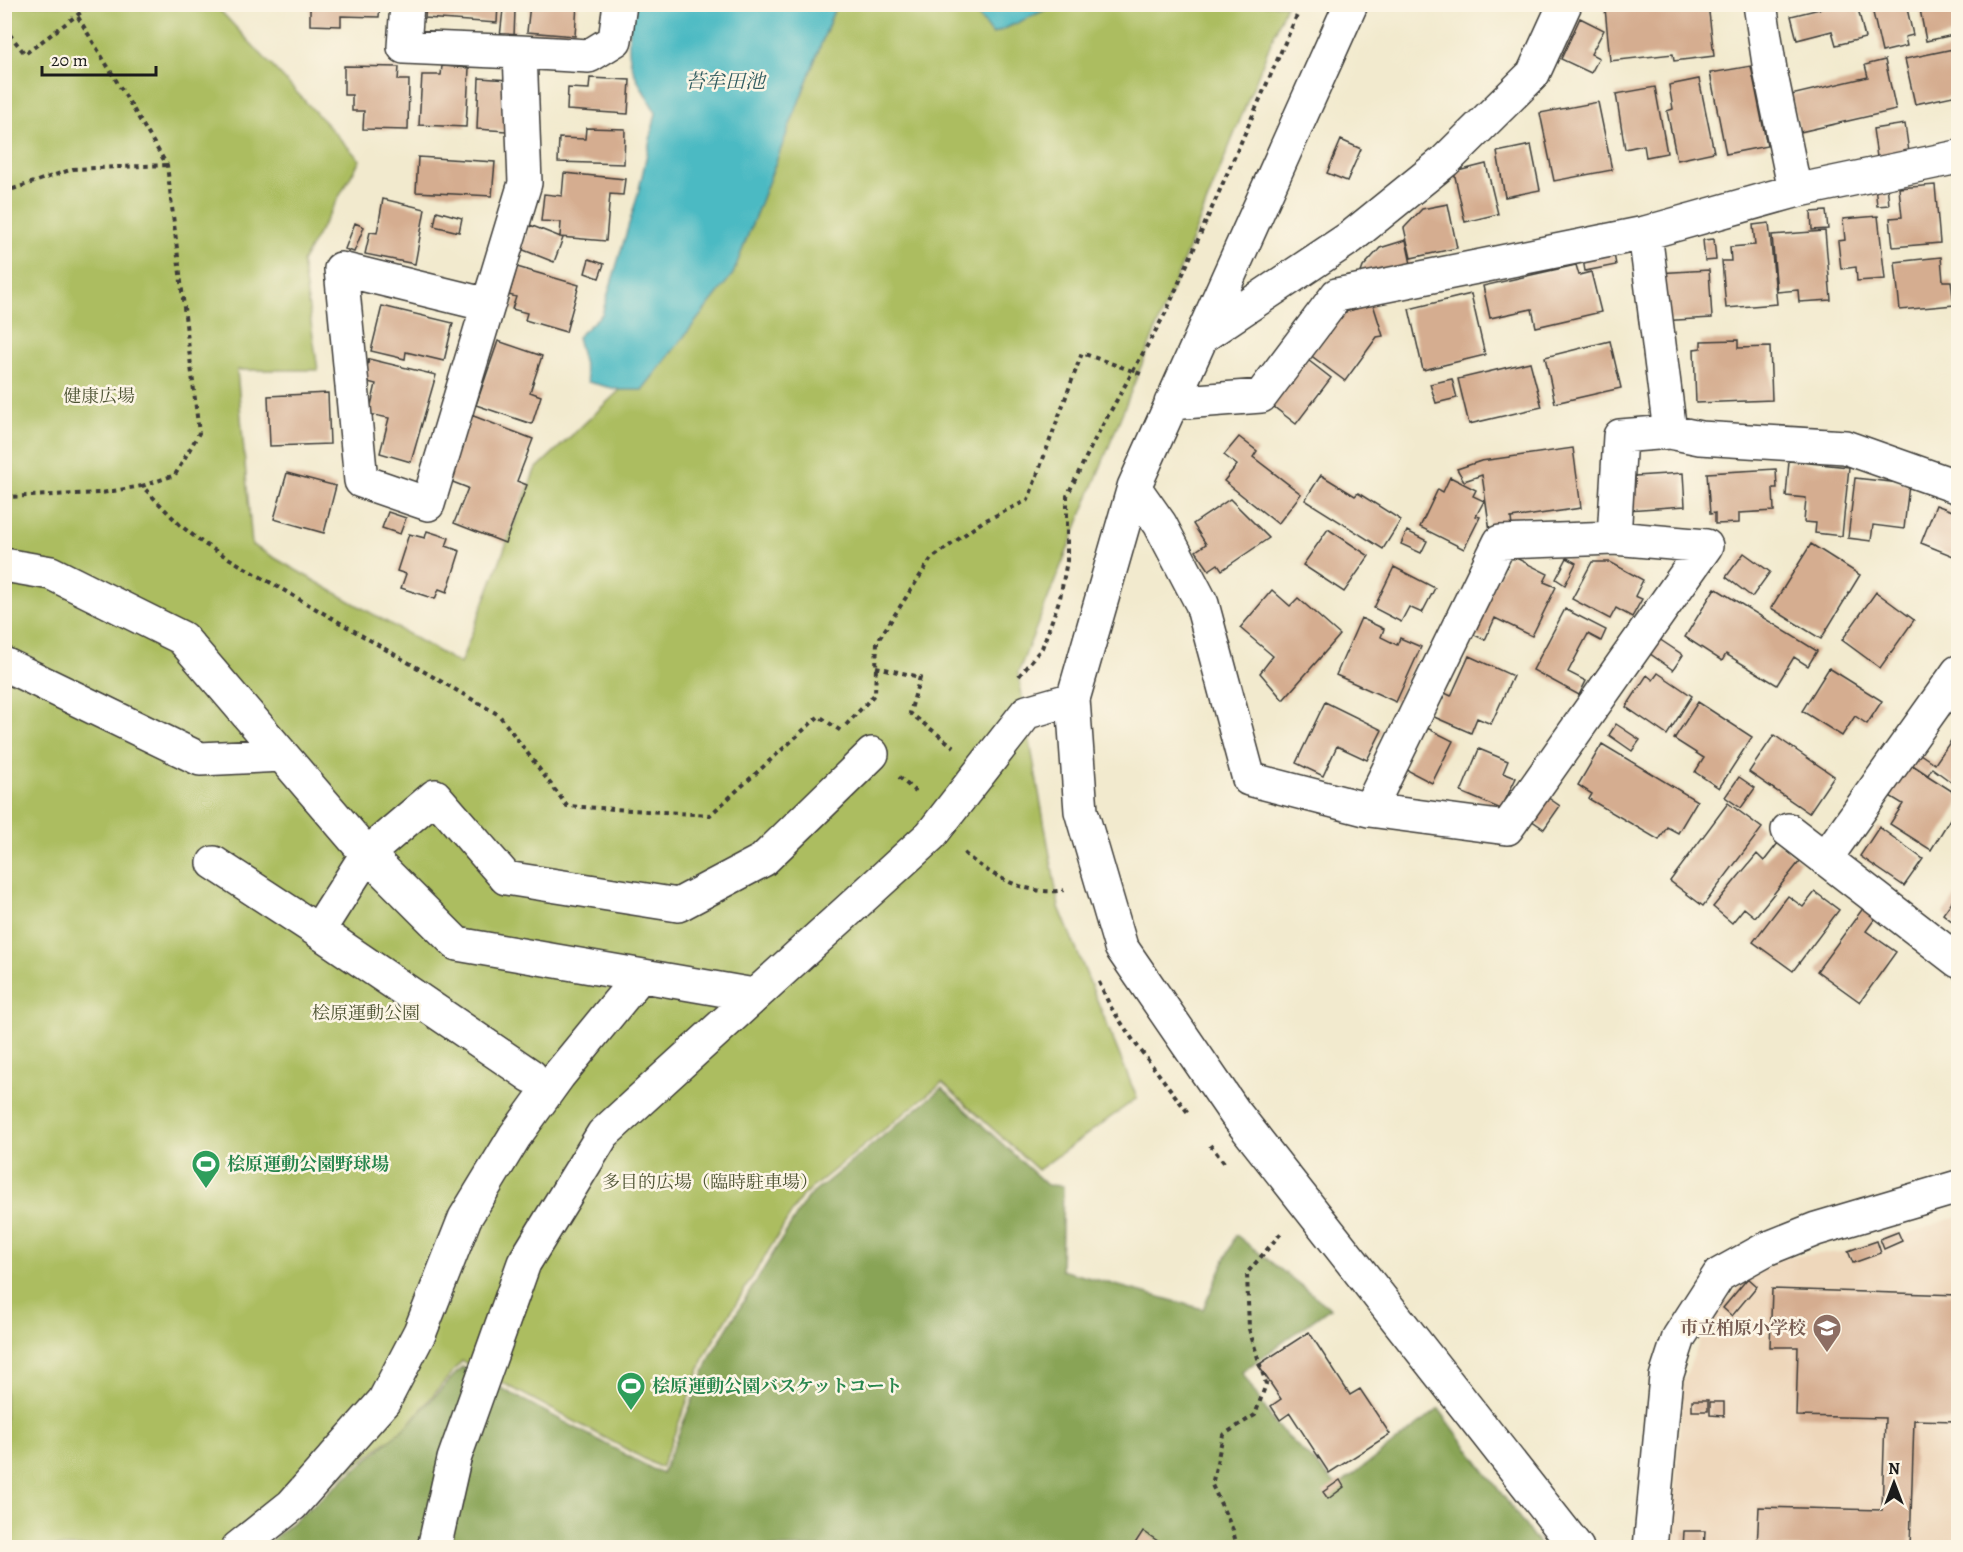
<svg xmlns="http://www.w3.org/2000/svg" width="1963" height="1552" font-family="Alegreya,'Noto Serif JP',serif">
	<rect width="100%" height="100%" fill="#fcf5e5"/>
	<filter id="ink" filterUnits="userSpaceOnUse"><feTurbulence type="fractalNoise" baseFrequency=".0167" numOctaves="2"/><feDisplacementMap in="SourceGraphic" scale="12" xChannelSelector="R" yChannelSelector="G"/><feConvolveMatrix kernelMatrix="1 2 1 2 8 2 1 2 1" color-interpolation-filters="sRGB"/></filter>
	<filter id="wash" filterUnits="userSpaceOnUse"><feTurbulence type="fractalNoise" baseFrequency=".008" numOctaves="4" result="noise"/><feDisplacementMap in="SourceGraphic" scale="24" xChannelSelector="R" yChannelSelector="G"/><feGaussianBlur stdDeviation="1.35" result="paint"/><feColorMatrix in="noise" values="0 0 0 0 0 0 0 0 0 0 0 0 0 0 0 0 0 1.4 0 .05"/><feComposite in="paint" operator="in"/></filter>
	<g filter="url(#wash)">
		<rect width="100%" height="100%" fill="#f2eace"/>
		<path fill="#eed7bb" d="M1958,1216v331l-287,1 12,-166 24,-59 29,-32 40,-33 88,-8z"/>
		<path fill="#acbd60" stroke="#646c3e" stroke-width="1.5" d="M4,5h211l145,155 -58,102 16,108h-81l15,175 208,119 75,-194 85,-80h22l91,-116 103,-269h134l23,29 63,-29h230l-268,668 41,234 78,191 -99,72 -96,-87 -140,113 -95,155 -46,117 -199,-107 -55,65 -159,121h-243z"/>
		<path fill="#89a456" stroke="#526039" stroke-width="1.5" d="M942,1088l105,97 16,1 -2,84 142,39 33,-74 94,73 -88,64 33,52 63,62 101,-77 102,138 -1279,1 145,-122 55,-59 200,107 50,-121 95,-155z"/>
		<path fill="#4cbac3" stroke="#346b70" stroke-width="1.5" d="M633,5h203l-103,269 -91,116h-22l-32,-8 -11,-45 25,-23 36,-120 18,-81c-28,-49 -32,-52 -23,-108z
			M970,5h86l-63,29z"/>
		<g id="blocks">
			<path fill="#d5ad90" d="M301,4h79l-1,13 -38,-1v10l-31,-1v-18h-9z
				M426,4h72l-1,19 -72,-5z
				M530,4h47l-2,32 -48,-4z
				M1631,4h77l6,52 -40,5 -1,-7 -63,7 -5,-53z
				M1840,4h17l8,34 -29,7 -4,-14 -35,9 -6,-24z
				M1871,4h35l7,31 -8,2 2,9 -25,6z
				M1919,4h39v30l-32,7z
				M503,9l12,1 -1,27h-14z
				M1580,18l24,12 -13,24 8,4 -8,15 -30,-14z
				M1958,48v47l-43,9 -10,-45z
				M1885,60l11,50 -96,22 -9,-37 77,-18 -3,-12z
				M344,66l55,1 -1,13h11l-1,50 -45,-1 1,-18h-12v-16h-8z
				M442,66l27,2 -3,59 -47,-2 3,-50h19z
				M1751,66l16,80 -41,8 -16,-81z
				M479,78l30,2 -3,51 -29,-2z
				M590,78l40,2 -2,34 -61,-4 1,-22 21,1z
				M1699,79l15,73 -37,8 -10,-49 6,-2 -4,-24z
				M1655,87l12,66 -21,4 -2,-12 -19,4 -9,-55z
				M1598,102l14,68 -58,11 -14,-68z
				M1905,124l4,28 -32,5 -4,-28z
				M586,128l39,1 -1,35 -66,-2 1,-24 26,1z
				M1341,140l20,9 -14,32 -20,-8z
				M1531,145l9,45 -35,7 -8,-45z
				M418,157l77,5 -3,34 -76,-4z
				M1486,164l12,50 -33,8 -11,-50z
				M564,173l61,6 -2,16 -13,-1 -4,47 -46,-4 1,-15 -20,-1 3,-27 18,2z
				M1887,184l2,21 -12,1 -2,-21z
				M1935,185l5,58 -47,4 -3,-29 12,-1 -3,-29z
				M383,199l42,10 -10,55 -50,-10 5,-22 7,1z
				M1448,204l9,44 -46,10 -7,-30 18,-19z
				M437,211l25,7 -3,14 -25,-6z
				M1826,211l2,18 -16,1 -1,-18z
				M1878,216l7,63 -28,2 -1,-14 -15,2 -3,-28 7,-1 -2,-21z
				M355,223l9,4 -10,25 -9,-3z
				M1769,223l8,81 -51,4 -4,-47h9l-1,-14 25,-2 -2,-20z
				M530,225l33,13 -9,24 -33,-13z
				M1825,231l6,69 -32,2 -1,-12 -21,2 -5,-57z
				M1714,239l2,21 -11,1 -2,-21z
				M1406,240l6,29 -53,9 4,-11 17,-19z
				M1614,254l2,11 -31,6 -2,-12z
				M1941,257l2,24h8l3,24 -54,5 -5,-48z
				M589,259l15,5 -5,14 -14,-5z
				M1576,265l3,10 12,-3 10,40 -65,15 -4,-18 -42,9 -7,-32z
				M517,267l62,18 -13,47 -41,-12 2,-7 -15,-4 4,-12 -7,-2z
				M1709,270l3,48 -53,3 -3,-48z
				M1471,294l14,61 -62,15 -14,-61z
				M1373,304l10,32 -6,1 -32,44 -36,-27 29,-40z
				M382,306l71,17 -9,38 -38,-9 -1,7 -34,-8z
				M1738,340v8l32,-1 2,53 -76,3 -2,-54 7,-1v-7z
				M498,341l44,15 -12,36 11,4 -9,28 -56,-19z
				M1610,341l11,47 -66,15 -10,-46z
				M1304,357l27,21 -35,46 -27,-21z
				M369,359l67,16 -25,87 -31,-9 9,-35 -20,-4 7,-30 -12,-3z
				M1530,362l12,45 -73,17 -11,-45z
				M1452,379l5,19 -21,5 -6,-19z
				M328,393l2,51 -60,2 -2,-50z
				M471,415l62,24 -16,42 10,4 -22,58 -51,-20 14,-35 -23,-9z
				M1239,437l18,14 -4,6 48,37 -23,30 -54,-43 13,-16 -13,-10z
				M1573,448l8,60 -70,10 1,9 -22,4 -8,-56 -18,6 -7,-12 24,-8z
				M1789,461l60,6 -7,69 -27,-3 1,-10 -12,-1 2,-24 -20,-2z
				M1776,469l1,19h-4l1,23 -35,2v10l-24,1v-11l-5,1 -3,-41z
				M287,473l49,13 -12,47 -50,-14z
				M1683,473l2,33 -58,4 -1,-22 9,-1v-11z
				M1321,475l34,21 3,-3 43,27 -18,29 -78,-49z
				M1450,477l26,13 -3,6 11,5 -8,15 4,1 -16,32 -44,-22 18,-38 5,3z
				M1855,478l54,6 -5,45 -31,-4 -2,16 -23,-3z
				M1230,499l39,39 -47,32 -4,-6 -9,6 -13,-19 10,-7 -13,-20z
				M1936,505l22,8v45l-37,-15z
				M388,512l18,6 -6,16 -18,-6z
				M1328,529l41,27 -25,36 -41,-27z
				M427,531l22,7 -3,8 14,5 -13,41 -8,-3 -4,10 -34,-11 5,-14 -9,-3 12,-37 16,4z
				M1407,531l20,10 -6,12 -20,-9z
				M1811,544l49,31 -39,64 -50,-31z
				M1744,553l26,19 -18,25 -26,-20z
				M1510,555l38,19 -4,8 12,5 -24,49 -37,-18 -10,22 -17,-8z
				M1567,558l9,5 -11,22 -9,-6z
				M1592,562h18l33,18 -8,16 7,3 -10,18 -16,-9 -6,11 -38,-20z
				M1394,567l41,21 -13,25 -13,-6 -8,15 -27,-14z
				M1715,588l102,63 -9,15 -14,-9 -17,28 -51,-31 -4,7 -37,-24z
				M1272,590l18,16 8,-8 42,37 -57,65 -23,-27 13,-17 -33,-28z
				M1876,592l38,28 -34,48 -38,-28z
				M1565,609l41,21 -5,11 -13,-7 -20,38 18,9 -7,14 -46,-25z
				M1361,618l23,11 -3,8 16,8 3,-7 21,9 -25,55 -60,-27z
				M1659,639l24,16 -10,15 -24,-17z
				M1469,656l44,20 -22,48 -14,-6 -6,15 -39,-17 11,-24 8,4z
				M1829,668l53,33 -15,23 -12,-8 -13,20 -40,-25z
				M1658,673l34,23 -25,39 -41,-28 21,-32 6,5z
				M1325,702l57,28 -15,30 -30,-14 -14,30 -27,-13z
				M1698,702l54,35 -33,51 -24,-16 9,-14 -30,-19z
				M1616,724l24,16 -8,11 -23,-16z
				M1427,728l26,13 -21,42 -25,-13z
				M1774,735l60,41 -25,37 -60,-41z
				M1952,739l6,5v43l-26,-19 -4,7 -21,-14 7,-11 21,14z
				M1602,744l95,57 -19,32 -11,-6 -8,13 -70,-41 3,-5 -14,-9z
				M1479,749l29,12 -5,12 13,5 -15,31 -40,-17z
				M1908,763l50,32v11l-27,44 -41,-26 13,-20 -15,-9z
				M1739,777l16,11 -14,20 -16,-11z
				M1547,797l13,9 -16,23 -13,-9z
				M1728,803l34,25 -59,78 -33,-25z
				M1879,827l44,32 -19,27 -44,-30z
				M1778,843l22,18 -45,56 -11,-9 -12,15 -19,-16 44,-53 7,7z
				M1815,892l24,18 -46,61 -40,-29 35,-46 15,11z
				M1958,893v33l-15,-12z
				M1864,907l13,9 -11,15 30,21 -36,50 -43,-31z
				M1898,1232l4,9 -18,8 -4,-10z
				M1877,1241l4,12 -28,10 -5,-12z
				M1748,1278l9,8 -25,30 -9,-8z
				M1772,1289l186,6v126l-44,-1 -4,128h-153l2,-41 123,3 3,-92 -89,-2 2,-69h-28z
				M1309,1332l41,63 10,-6 30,45 -61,39 -39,-60 -10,7 -9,-14 10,-7 -23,-34z
				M1692,1400h16v11h-16z
				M1710,1402h14v14l-14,-1z
				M1340,1480l4,7 -16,12 -5,-7z
				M1143,1531l25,17h-36z
				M1684,1531h21l-1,17h-21z"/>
		</g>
	</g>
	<g filter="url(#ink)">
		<use href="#blocks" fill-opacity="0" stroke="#3c3b37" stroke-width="1.5"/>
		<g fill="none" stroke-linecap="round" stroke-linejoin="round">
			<g stroke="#3c3b37" stroke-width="36">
				<path id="minor" d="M407,4l-3,43 116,5
					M1351,4l-217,483 -61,212 8,112 40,136 114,166 342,435
					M1760,4l10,66 25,121
					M1645,233l25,199 30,6 145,9 113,40
					M488,305l-147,-36 20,212 67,23 97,-321 -5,-131 69,4 26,-16 5,-36
					M1203,336l148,-99 94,-76 88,-87 32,-70
					M1171,403l90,-7 76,-101 308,-62 150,-42 163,-34
					M1134,487l26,37 42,80 47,175 120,31 131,-268 114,-4 6,-102 50,-4
					M4,565l47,8 131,65 185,216 90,90 297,51
					M4,664l196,95 82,-4
					M1369,810l138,18 199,-282 -92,-8
					M1788,830l170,131
					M1825,859l133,-187
					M214,863l104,68
					M531,1076l-213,-145 49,-77 68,-58 71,82 172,27 85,-45 109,-106
					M238,1548l54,-43 92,-104 36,-69 45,-114 50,-82 44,-61 81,-99
					M434,1548l20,-89 70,-196 79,-129 328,-299 96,-123 46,-13
					M1650,1548l16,-171 13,-40 40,-62 47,-26 50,-20 142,-42"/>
			</g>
			<path stroke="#3c3b37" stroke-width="4" stroke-dasharray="4.5 4.5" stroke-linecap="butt" d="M78,17l89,148 32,268 -24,42 -33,11 38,39 24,19 295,171 68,91 143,9 109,-99 22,15
				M4,27l21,27 67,-50
				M4,192l69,-23 94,-4
				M4,497l97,-4 41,-7
				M876,667l44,10 -10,36 44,34
				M1019,676l23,-28 18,-50 7,-37v-65l28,-57 71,-127 136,-308
				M846,725l29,-31 2,-52 54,-83 51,-37 46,-22 54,-147 62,22
				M899,777l19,17
				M964,853c25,22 65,44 100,37
				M1099,982l11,24 25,37 54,71
				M1210,1145l16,20
				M1237,1548l-4,-18 -21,-45 11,-50 32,-20 11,-31 -17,-55 -2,-56 35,-41"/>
			<use href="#minor" stroke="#fff" stroke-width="33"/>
		</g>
	</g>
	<defs>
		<g id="stadium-pin" transform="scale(1.5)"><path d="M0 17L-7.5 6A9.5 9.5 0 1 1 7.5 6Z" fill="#2e9e5b" stroke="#fcf5e5"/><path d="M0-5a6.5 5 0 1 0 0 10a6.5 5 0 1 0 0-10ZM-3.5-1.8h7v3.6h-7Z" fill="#fff"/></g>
		<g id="school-pin" transform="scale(1.5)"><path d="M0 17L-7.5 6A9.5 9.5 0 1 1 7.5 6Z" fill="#8d6e63" stroke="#fcf5e5"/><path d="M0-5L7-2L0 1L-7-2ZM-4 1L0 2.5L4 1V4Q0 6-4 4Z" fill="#fff"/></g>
	</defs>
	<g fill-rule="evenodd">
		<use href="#stadium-pin" x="206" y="1164"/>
		<use href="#school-pin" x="1827" y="1328"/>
		<use href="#stadium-pin" x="631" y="1386"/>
	</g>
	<g text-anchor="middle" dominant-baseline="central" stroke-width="5" stroke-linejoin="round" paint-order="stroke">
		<g font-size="18" fill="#4e5434" stroke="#fcf5e5">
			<text x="99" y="396">健康広場</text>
			<text x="366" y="1013">桧原運動公園</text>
			<text x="710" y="1182">多目的広場（臨時駐車場）</text>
		</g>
		<g font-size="18" font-weight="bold" fill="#27864d" stroke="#fcf5e5" text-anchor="start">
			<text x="227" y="1164">桧原運動公園野球場</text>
			<text x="652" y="1386">桧原運動公園バスケットコート</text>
		</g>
		<g font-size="18" font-weight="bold" fill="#785e54" stroke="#fcf5e5" text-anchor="end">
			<text x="1806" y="1328">市立柏原小学校</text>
		</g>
		<g font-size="20" font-style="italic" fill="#2f5b5f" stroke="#fcf5e5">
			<text x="725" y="81">苔牟田池</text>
		</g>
	</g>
	<rect width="1963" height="1552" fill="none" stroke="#fcf5e5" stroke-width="24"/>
	<g transform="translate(1894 1483)" stroke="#fcf5e5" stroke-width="4.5" paint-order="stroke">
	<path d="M0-4.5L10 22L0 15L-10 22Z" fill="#1c1c1c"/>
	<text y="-9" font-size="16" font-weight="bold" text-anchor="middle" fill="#1c1c1c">N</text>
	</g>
	<path d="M42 66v9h114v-9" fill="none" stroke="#1c1c1c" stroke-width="3"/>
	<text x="51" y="66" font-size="18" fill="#1c1c1c" stroke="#fcf5e5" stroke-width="4.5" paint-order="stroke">20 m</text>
</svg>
